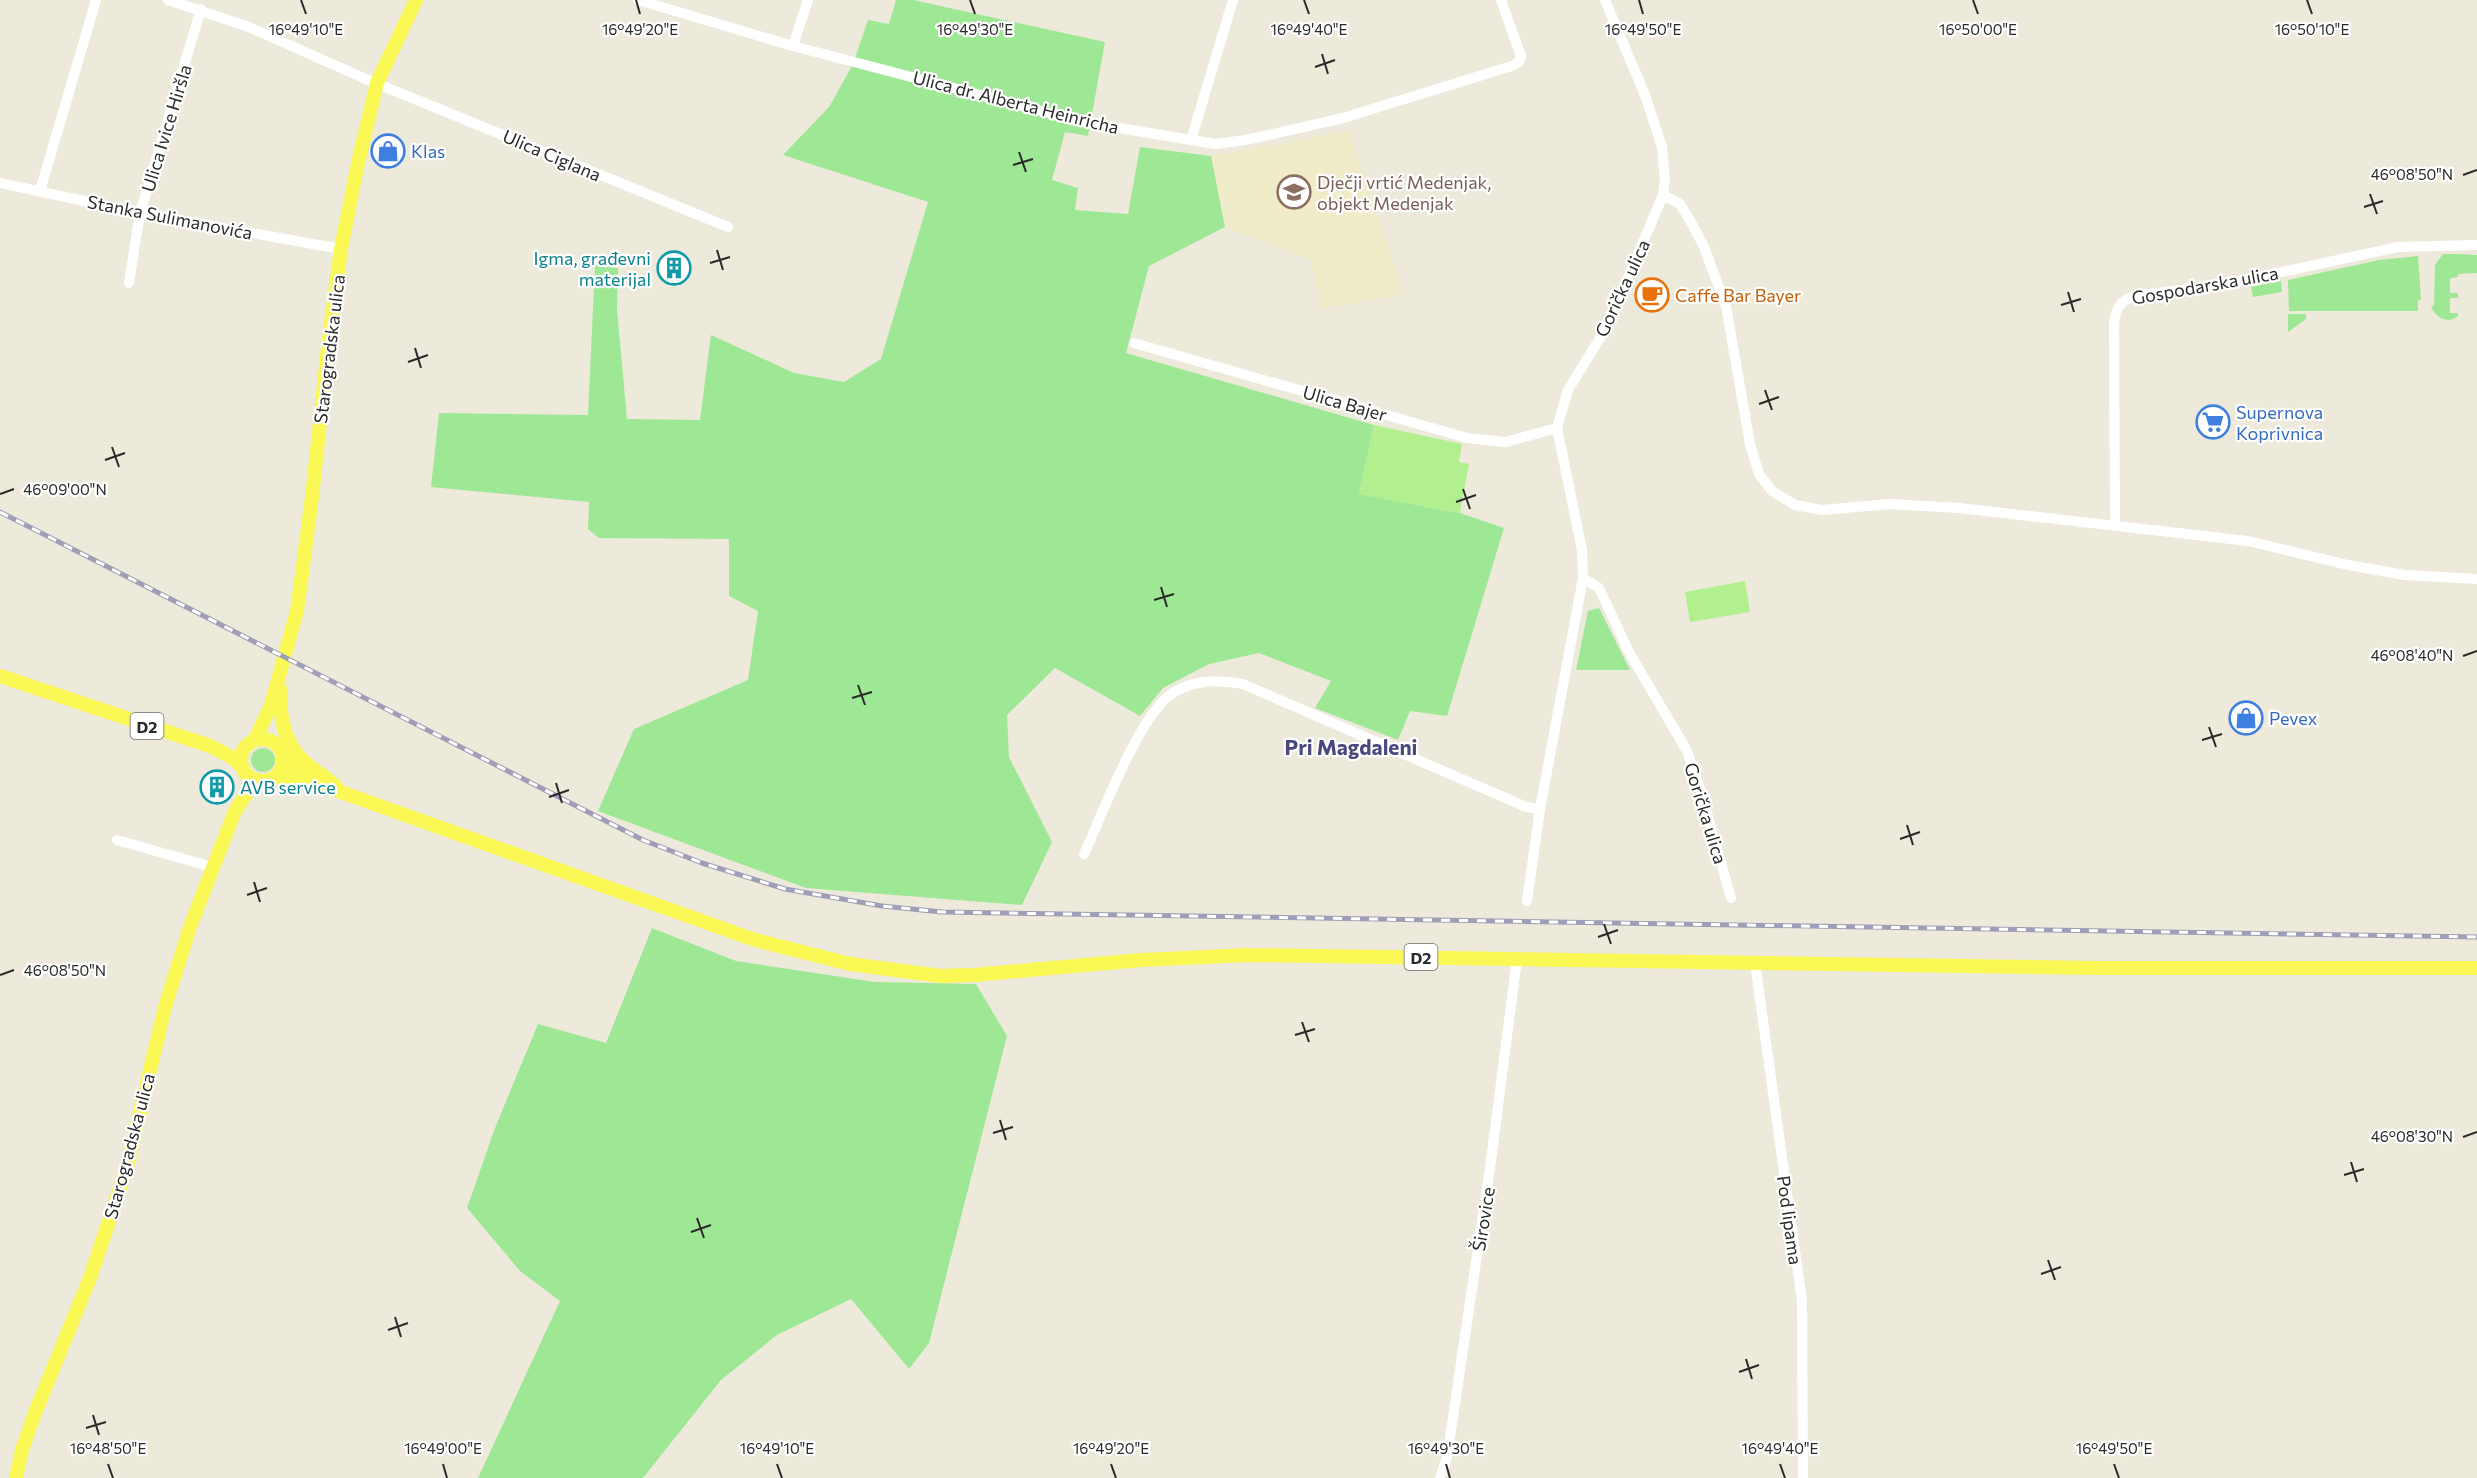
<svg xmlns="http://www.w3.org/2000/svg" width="2477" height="1478" font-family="Commissioner,sans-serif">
	<rect width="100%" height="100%" fill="#edeadb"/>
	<path fill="#f0ecca" d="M1349,131l55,163 -83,15 -10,-49 -86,-33 -14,-71z"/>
	<path fill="#9ee794" d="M896,0h17l192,42 -17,94 -23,-4 -13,48 26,8 -3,22 53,4 12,-67 71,9 14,71 -76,39 -23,87 248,72 -15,69 101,19 44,15 -57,188 -37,-5 -12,29 -83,-32 16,-27 -72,-28 -50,11 -46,24 -23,28 -85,-48 -48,47 2,42 43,85 -30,63 -216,-17 -208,-77 36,-82 114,-49 10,-69 -29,-15v-57l-130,-1 -11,-9 1,-27 -158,-15 8,-74 149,2 7,-150 23,3 -1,42 10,109 73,1 11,-85 83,38 50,9 37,-23 47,-157 -145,-47 46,-48 24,-43 15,-44 21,4z
		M2460,254l17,1v18l-19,1v3l-8,1v15h8v5h-8v15h8v3c-11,9 -23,1 -27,-10l3,-1 1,-40 8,-11z
		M2418,256l3,44h-3v11h-129l-1,-31 91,-20z
		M2281,281l1,11 -29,5 -2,-10z
		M2288,314h18v5l-18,13z
		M1599,608l31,62h-54l12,-59z
		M251 760a12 12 0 1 1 24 0a12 12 0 1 1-24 0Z
		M652,928l84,33 139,21 101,2 31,52 -78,307 -20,26 -58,-70 -74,36 -56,45 -78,98h-165l82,-177 -40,-30 -53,-63 28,-80 43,-104 68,19z"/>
	<path fill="#b1ef8f" d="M1374,425l88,19 -3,18 10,2 -9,49 -101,-19z
		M1745,581l5,31 -60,10 -5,-30z"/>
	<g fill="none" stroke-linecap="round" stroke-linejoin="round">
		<path stroke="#fff" stroke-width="10" d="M168,0l81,27 119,53 360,147
			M638,0l155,46 15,-46
			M793,46l290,76 132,22 31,-4 97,-22 169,-52 7,-4 2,-6 -20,-56
			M1191,140l42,-140
			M0,183l140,30 201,36
			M40,191l56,-191
			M1663,195l17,9 11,18 13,25 22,59 24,138 9,30 13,17 23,14 27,5 68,-6 69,4 289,33 100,24 57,10 72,4
			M129,283l11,-70 61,-204
			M1134,343l333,95 39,4 51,-14
			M2115,525l-1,-202c2,-15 6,-22 20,-27l87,-11 177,-38 79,-2
			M1583,578l16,10 30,64 58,99 14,41 30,106
			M117,840l95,27
			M1084,854c18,-38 56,-144 92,-163 23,-12 43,-11 67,-7l283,123 14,2
			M1527,901l13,-92 43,-231 -1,-28 -25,-122 11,-38 32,-52 30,-65 33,-78 2,-15 -3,-33 -17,-52 -40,-95
			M1755,963l47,338 1,177
			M1440,1478l7,-21 43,-289 27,-209"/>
		<path stroke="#f9f855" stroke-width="14" d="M0,676l210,70 23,12 9,9
			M280,689c0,30 4,57 28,76 10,8 21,13 29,23
			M241 760a21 21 0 1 1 42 0a21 21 0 1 1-42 0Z
			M255,740l16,-35 26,-94 15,-114 16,-150 13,-98 17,-86 19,-80 39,-83
			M283,757l31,23
			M271,779l15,-2 35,8 434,155 95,24 90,12 33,-1 168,-15 106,-5 845,13h385
			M16,1478l6,-28 13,-37 55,-135 37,-111 38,-160 25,-80 45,-116 12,-18 14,-12"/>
		<g stroke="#a09eb6" stroke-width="5">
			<path id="rail" d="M0,512l643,328 59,23 83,26 97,17 60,6 1535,25"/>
		</g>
		<use href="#rail" stroke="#fff" stroke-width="3" stroke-dasharray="9" stroke-linecap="butt"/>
	</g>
	<path fill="none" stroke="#2a2a2a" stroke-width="2" d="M301,0l5,14M636,0l4,14M970,0l5,14M1304,0l5,14M1639,0l4,14M1973,0l5,14M2307,0l5,14M1322,54l6,20M1315,67l20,-7M1019,152l7,20M1013,165l20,-6M2463,175l14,-5M2370,194l7,20M2364,207l19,-6M717,250l6,20M710,263l20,-6M2068,292l6,20M2061,305l20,-6M415,348l6,20M408,362l20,-7M1765,390l7,20M1759,404l20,-7M112,447l7,20M105,460l20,-7M1463,489l7,20M0,494l14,-5M1456,502l20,-7M1161,587l6,20M1154,600l20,-6M2463,656l14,-5M858,685l7,20M852,698l20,-6M2209,727l7,20M2202,740l20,-6M556,783l6,20M549,797l20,-7M1907,825l6,20M1900,839l20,-7M254,882l6,20M247,895l20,-7M1604,924l7,20M1598,937l20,-7M0,975l14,-5M1302,1022l7,20M1295,1035l20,-6M1000,1120l6,20M993,1133l20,-6M2463,1137l14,-5M2351,1162l6,20M2344,1175l20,-6M697,1218l7,20M691,1232l20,-7M2048,1260l7,20M2041,1274l20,-7M395,1317l6,20M388,1330l20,-7M1746,1359l6,20M1739,1372l20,-7M93,1415l6,20M86,1428l20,-6M108,1464l5,14M443,1464l4,14M777,1464l5,14M1111,1464l5,14M1446,1464l4,14M1780,1464l5,14M2114,1464l5,14"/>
	<defs>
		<g id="shop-ring" transform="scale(1.725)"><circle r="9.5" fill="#fff" stroke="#3f7fe0" stroke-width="1.5"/><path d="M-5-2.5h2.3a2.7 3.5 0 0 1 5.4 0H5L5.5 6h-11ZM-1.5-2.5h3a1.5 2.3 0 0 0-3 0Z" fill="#3f7fe0"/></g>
		<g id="school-ring" transform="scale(1.725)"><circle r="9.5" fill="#fff" stroke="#8d6e63" stroke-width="1.5"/><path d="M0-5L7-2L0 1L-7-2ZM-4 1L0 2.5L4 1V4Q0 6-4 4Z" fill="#8d6e63"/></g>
		<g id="building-ring" transform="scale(1.725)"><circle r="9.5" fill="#fff" stroke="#0f9aa8" stroke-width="1.5"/><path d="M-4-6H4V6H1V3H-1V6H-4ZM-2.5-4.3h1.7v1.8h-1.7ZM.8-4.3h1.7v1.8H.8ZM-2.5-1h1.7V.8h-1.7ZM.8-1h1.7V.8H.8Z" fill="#0f9aa8"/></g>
		<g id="cafe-ring" transform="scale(1.725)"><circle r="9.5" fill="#fff" stroke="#e8710a" stroke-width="1.5"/><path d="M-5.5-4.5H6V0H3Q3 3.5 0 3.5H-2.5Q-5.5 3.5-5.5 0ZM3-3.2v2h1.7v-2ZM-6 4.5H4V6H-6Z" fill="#e8710a"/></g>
		<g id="supermarket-ring" transform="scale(1.725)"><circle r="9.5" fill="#fff" stroke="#3f7fe0" stroke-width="1.5"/><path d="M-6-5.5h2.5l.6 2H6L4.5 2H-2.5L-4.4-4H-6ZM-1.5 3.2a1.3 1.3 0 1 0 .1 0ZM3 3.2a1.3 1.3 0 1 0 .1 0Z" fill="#3f7fe0"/></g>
	</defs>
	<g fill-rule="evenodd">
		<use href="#shop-ring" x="388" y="151"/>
		<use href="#school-ring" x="1294" y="192"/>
		<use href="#building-ring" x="674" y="268"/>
		<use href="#cafe-ring" x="1652" y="295"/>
		<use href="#supermarket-ring" x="2213" y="422"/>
		<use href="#shop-ring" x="2246" y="718"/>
		<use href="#building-ring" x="217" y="787"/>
	</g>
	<g text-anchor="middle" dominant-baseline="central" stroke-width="4.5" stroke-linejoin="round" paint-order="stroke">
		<g fill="#fff" stroke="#6a6a6a" stroke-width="1.5">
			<rect x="130.5" y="713" width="33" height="26" rx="4.5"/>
			<rect x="1404.5" y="944" width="33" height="26" rx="4.5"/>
		</g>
		<g font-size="16" font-weight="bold" fill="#2a2a2a">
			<text x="147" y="726">D2</text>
			<text x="1421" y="957">D2</text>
		</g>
		<g font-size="18" fill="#2a2a2a" stroke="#fff">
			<text transform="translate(1016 102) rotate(14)">Ulica dr. Alberta Heinricha</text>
			<text transform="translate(166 128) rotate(-73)">Ulica Ivice Hiršla</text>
			<text transform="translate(552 155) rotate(23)">Ulica Ciglana</text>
			<text transform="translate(170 217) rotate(11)">Stanka Sulimanovića</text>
			<text transform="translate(2205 285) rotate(-10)">Gospodarska ulica</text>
			<text transform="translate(1622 288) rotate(-65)">Gorička ulica</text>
			<text transform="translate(329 349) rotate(-83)">Starogradska ulica</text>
			<text transform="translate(1345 403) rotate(16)">Ulica Bajer</text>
			<text transform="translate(1706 813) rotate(73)">Gorička ulica</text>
			<text transform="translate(129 1146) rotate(-75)">Starogradska ulica</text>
			<text transform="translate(1483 1219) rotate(-81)">Širovice</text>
			<text transform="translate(1790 1220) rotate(82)">Pod lipama</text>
		</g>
		<g font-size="18" fill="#366cbe" stroke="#fff" text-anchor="start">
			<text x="411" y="151">Klas</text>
			<text x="2236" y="412">Supernova<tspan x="2236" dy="21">Koprivnica</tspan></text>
			<text x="2269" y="718">Pevex</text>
		</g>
		<g font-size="18" fill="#785e54" stroke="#fff" text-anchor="start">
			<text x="1317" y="182">Dječji vrtić Medenjak,<tspan x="1317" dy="21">objekt Medenjak</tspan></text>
		</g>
		<g font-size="18" fill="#0d838f" stroke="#fff" text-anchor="end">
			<text x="651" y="258">Igma, građevni<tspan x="651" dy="21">materijal</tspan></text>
			<text x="240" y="787" text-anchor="start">AVB service</text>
		</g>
		<g font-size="18" fill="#c56008" stroke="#fff" text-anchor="start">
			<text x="1675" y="295">Caffe Bar Bayer</text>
		</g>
		<g font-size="21" font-weight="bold" fill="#4a487e" stroke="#fff">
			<text x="1351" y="746">Pri Magdaleni</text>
		</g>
	</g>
	<g font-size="15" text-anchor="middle" fill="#2a2a2a" stroke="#fff" stroke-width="4.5" stroke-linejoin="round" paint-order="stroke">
		<text x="306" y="35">16°49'10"E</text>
		<text x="640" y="35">16°49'20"E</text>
		<text x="975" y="35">16°49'30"E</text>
		<text x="1309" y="35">16°49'40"E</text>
		<text x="1643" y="35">16°49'50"E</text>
		<text x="1978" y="35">16°50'00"E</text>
		<text x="2312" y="35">16°50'10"E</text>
		<text x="2412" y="180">46°08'50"N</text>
		<text x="65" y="495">46°09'00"N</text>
		<text x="2412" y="661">46°08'40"N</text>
		<text x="65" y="976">46°08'50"N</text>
		<text x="2412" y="1142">46°08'30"N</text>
		<text x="1111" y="1454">16°49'20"E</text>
		<text x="108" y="1454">16°48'50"E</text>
		<text x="443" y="1454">16°49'00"E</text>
		<text x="777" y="1454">16°49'10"E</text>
		<text x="1446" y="1454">16°49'30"E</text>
		<text x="1780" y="1454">16°49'40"E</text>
		<text x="2114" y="1454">16°49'50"E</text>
	</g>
</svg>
